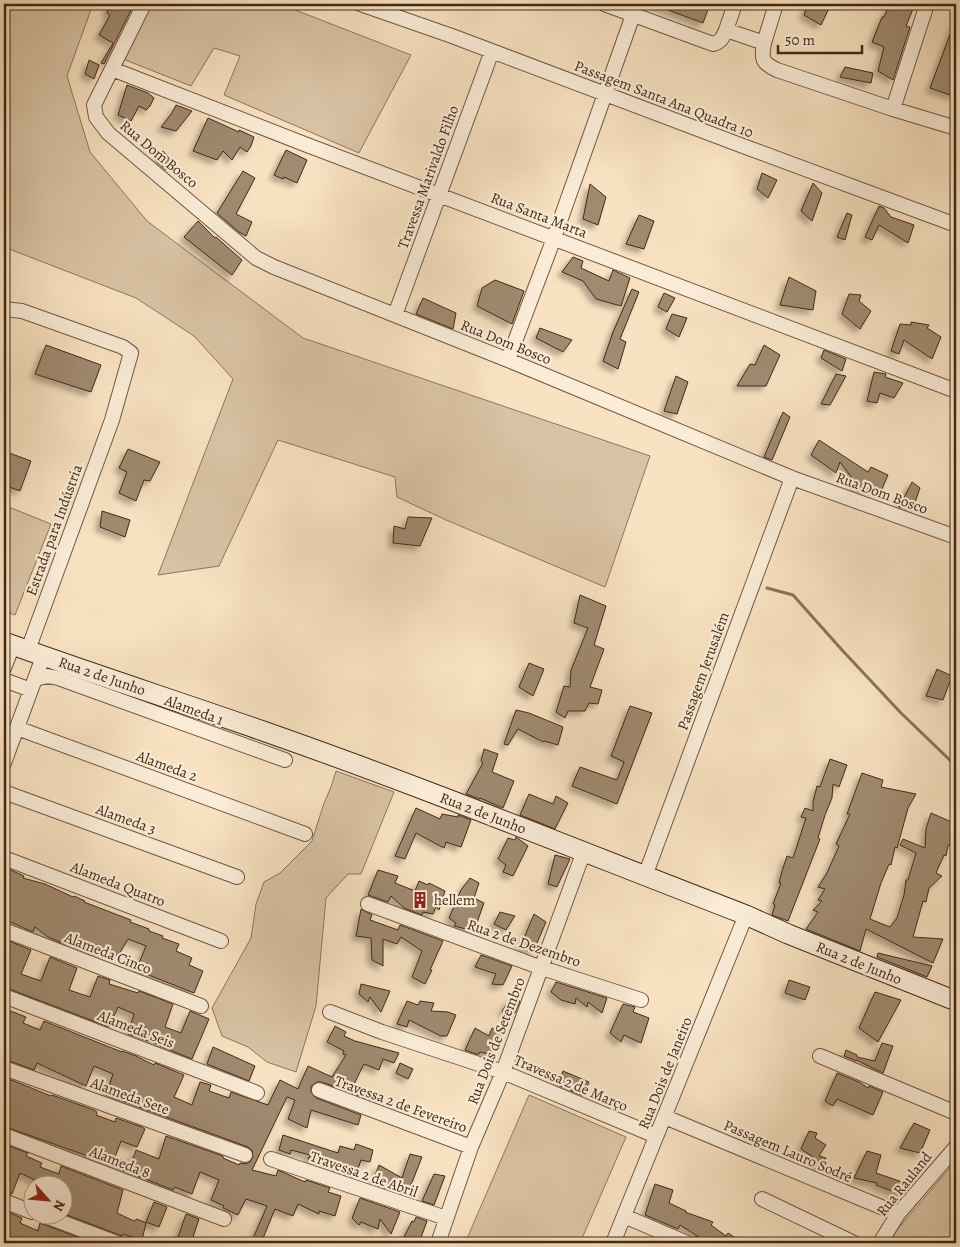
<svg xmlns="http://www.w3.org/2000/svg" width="960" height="1247" font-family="Alegreya,serif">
	<defs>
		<filter id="shadow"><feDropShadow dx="-4.5" dy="4.5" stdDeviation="2.5" flood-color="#0004"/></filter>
	</defs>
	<rect width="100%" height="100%" fill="#f8e2c1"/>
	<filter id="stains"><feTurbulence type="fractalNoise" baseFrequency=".004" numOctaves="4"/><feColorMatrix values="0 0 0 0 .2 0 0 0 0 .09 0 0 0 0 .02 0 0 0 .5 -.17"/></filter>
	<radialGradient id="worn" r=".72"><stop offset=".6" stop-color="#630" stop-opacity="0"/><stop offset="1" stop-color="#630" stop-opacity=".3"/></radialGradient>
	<path fill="#d9c3a4" stroke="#8d765e" d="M4,4h89l-26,72 23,76 57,69 156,117 347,118 -45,131 -159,-67 -49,-23 -2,-20 -117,-37 -59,126 -61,9 75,-196 -39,-43 -58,-38 -132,-51z
		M152,4h128l131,51 -52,98 -135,-58 16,-39 -26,-8 -23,38 -68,-27z
		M4,505l47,19 -36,91 -11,-4z
		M336,771l58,21 -33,82h-13l-22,24 -10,108 -20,66 -29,-10 -19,-15 -26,-11 -10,-28 39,-70 5,-34 8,-22 16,-9 32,-32 12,-38 7,-16z
		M529,1095l97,42 -46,106h-109l-5,-2z
		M956,1161v82h-66l-1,-4z"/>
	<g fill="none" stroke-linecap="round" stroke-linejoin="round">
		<path stroke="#8a735a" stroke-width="3" d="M767,588l26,7 49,55 58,62 56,54"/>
	</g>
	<path fill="#a08a6f" stroke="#412a17" filter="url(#shadow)" d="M109,4h25l-30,60 -3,-1 12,-20 -14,-8 11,-20 -3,-2z
		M652,4h58l-7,19z
		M808,4h23l-10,21 -17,-10z
		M890,4h25l-9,22 4,1 -17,53 -15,-9 6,-24 -12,-5 10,-25h2z
		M955,21l1,1v66l-3,8 -23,-8z
		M89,60l10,5 -5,14 -9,-5z
		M845,67l28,6 -2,10 -31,-6z
		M127,85l21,8 6,5 -4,8 -4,4 -7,-4 -8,15 -13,-6z
		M176,105l16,6 -16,20 -15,-4 11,-14z
		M208,118l31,14v-2l15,7 -3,9 -4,6 -7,-5 -8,13 -9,-9 -6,9 -24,-9z
		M286,150l21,10 -10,23 -13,-6 -1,2 -9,-4z
		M163,151l9,11 -6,8 -11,-10z
		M243,171l12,7 -19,36 16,8 -6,14 -7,-4 -22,-19z
		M762,173l15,7 -9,18 -11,-9z
		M813,183l9,10 -10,28 -11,-10z
		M590,184l16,13 -8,28 -15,-6z
		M879,206l5,2 7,9 23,8 -6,18 -29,-18 -7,15 -7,-3z
		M847,213l5,2 -7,25 -8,-3z
		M639,215l15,6 -10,28 -18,-5z
		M198,221l17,17 1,-1 26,23 -10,15 -48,-38z
		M573,257l10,4 -2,7 28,13 4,-11 17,8 -9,28 -25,-7 -13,-18 -21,-9z
		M789,277l27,14 -3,19 -33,-5z
		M495,280l29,11 -12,33 -35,-18 5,-18z
		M632,289l7,3 -19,47 6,3 -8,27 -15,-8 10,-29z
		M664,293l11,5 -8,14 -9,-5z
		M849,294l12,1 -2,6 12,10 -11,18 -18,-15z
		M423,298l33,15 -3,16 -37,-15z
		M672,314l15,4 -8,19 -13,-8z
		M911,322l18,3 -2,3 14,9 -9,22 -28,-19 -5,14 -8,-3 9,-27 11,1z
		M540,328l32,12 -9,12 -27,-14z
		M46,345l55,20 -10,27 -56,-18z
		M764,345l16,10 -14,31h-29l13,-22 5,1z
		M824,350l22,9 -4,12 -21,-13z
		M874,372l12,2 -1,3 18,6 -9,15 -14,-5 -3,10 -10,-2z
		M836,374l10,2 -16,29 -9,-1z
		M676,376l12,6 -11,32 -13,-3z
		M783,412l7,5 -18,43 -8,-3z
		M819,440l49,32 3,-5 17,8 -6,14 -11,-2 -6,4 -12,-6 1,-4 -14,-19 -4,11 -25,-18z
		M128,449l32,13 -10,19 -6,-1 -8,21 -17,-8 8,-21 -8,-4z
		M4,451l27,10 -11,30 -16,-6z
		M912,482l8,6 -7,20 -14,-1z
		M102,511l28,9 -5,17 -25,-10z
		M408,517l24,1 -12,28 -27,-3 1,-17 11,3z
		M580,595l26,11 -12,39 10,4 -14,38 12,3 -4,14 -9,-1 -4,8h-17l-3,7 -9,-6 8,-26 6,1 1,-17 17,-42 -14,-5z
		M529,663l15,6 -11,27 -14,-9z
		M937,669l15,7 -9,24 -17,-4z
		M630,706l22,7 -35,91 -45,-18 8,-19 37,13 7,-18 -13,-6z
		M516,710l13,3 34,14 -5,18 -14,-4 -1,1 -25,-13 -10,16 -4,-1z
		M484,749l14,5 -6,18 22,9 -11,27 -23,-10v1l-14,-5 17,-31 -2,-2z
		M830,759l17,6 -8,22 -6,-3 -1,14 -7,17 -7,23 2,1 -32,82 -16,-6 3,-10 -2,-1 8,-21h-2l3,-12 5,-15 6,2 13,-40 -5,-1 4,-9 8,3v-9l4,-16 3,1z
		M862,773l21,7 -2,7 35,7 -8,14 -9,33 -2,7 -2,-1 -4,18 -2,-1 -8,19 -11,36 20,8 7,-9 7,-23 2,-15h2l8,-27 -16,-8 3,-6 22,9 1,-19 5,-16 23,10 -2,9v14l-4,-1 -2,11 -2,-1 -8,18 6,3 -13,12 -3,14 -3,-1 -10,36 30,2 -10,24 -67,-34 -6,22 -54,-22 12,-17 -5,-2 9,-9 -4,-1 7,-11 -7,-2 9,-14 12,-27 -3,-2 14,-30h-3z
		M529,794l24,10 3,-8 12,7 -13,26 -35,-14z
		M416,808l24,11 2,-5 16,3v-2l13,5 -10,27 -15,-5 -2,6 -28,-15 -11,26 -10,-3z
		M516,837l12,9 -15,30 -10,-4 3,-7 -8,-6 10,-21 7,2z
		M555,855l15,4 -13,28 -9,-3z
		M4,867l20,9 -1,2 22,6 28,13 1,-1 11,5 -1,1 47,18 -1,2 19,7v2l14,5 -1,2 17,6 -3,7 16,7 -3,7 14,6 -9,22 -58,-23 10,-24 -18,-7 -10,17 -16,-9 -4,9 -29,-14 -2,3 -19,-8 -13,-10 -2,5 -29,-13 5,-15 -5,-1z
		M378,870l20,6 -3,7 20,8 4,-10 9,4 1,-2 16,8 -6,19 -3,-3 -3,7 -10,-2 -1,3 -18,-7 -13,-12 -3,6 -20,-7z
		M470,878l9,5 -5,15 10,5 -10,28 -20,-5 2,-3 -7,-5 12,-28z
		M361,909l11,6 -2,5 28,10 2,-5 43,16 -13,29h2l-7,14 -13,-7 10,-26 -21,-14 -4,7 -14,-5v27l-11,-6 -1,-22 -15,-2z
		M500,912l15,4 -9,14 -12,-6z
		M534,914l12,8 -12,28 -14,-2z
		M4,939l27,11 -10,24 20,7 9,-24 27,11 -8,22 21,7 8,-21 12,4 -1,4 29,9 1,-2 34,13 -8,23 16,6 9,-22 19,8 -17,40 -32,-13v-1l-32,-11 6,-20 -16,-7 -9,20 -105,-40z
		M878,953l54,13 -5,11 -50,-20z
		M481,955l31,11 -9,19 -11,-1 4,-10 -21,-7z
		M789,980l21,7 -5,13 -20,-7z
		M556,982l51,16 -5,15 -14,-11 -1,5 -11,-9 -1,6 -14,-4 -10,-8z
		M361,984l29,7 -9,21 -11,-15 -2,5 -9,-8z
		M875,992l26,8 -23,42 -19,-14z
		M511,998l9,3 -5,12 -13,-2z
		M407,1001l11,4 2,-4 14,2 -3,8 17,1 8,3 -9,21h-6l-32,-16 -2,7 -10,-3z
		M623,1004l12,3 -2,5 16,6 -8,25 -17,-8 -3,7 -11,-9z
		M4,1005l5,2 -1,3 18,7 -3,6 17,7 4,-9 78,31v-1l14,5 18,9 1,-2 29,12 -10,22 18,8 8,-23 11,3 -2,6 20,7 2,-6 37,13 12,-25 18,9 10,-23 24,11 14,-22 -3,-1 1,-3 -17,-9 8,-16 11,6 -2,4 11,5 44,12 -5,10 -11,-4 -4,11 -15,-6 -10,20 16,8 -3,7 -45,-17h-5l-6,4v6l5,6 45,17 -3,10 -47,-15 -4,18 -19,-9 7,-19 -8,-3 -35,73 24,6 2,-6 27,12 1,-2 24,8 -2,4 13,4 -6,20 -16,-5v3l-21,-10 -5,12 -18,-7 -14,34h-10l16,-37 -21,-7 -8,16 -15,-7 1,-2 -13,-6 8,-20 -19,-8 -8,22 -17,-7 -2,3 -91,-36 -76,-27 2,-6 -4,-2v-42l47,19 1,-1 42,15 3,2 -1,3 19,7 1,-4 26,9 3,2 -8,18 -16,-6 -6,16 16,7 5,-14 23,9 7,-23 57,20v2l16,7 1,-2 6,1 4,-2 3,-5 -1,-7 -4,-3 -142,-52 7,-21 -19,-8 -8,20 -49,-23 -3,7 -30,-11z
		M475,1028l14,8 3,-8 10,4 -9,23 -13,-3 -1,2h-3l-11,-4z
		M882,1043l11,3 -10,27 -27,-13v1l-12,-5 2,-6 11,5v2l18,4z
		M213,1047l42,19 -6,15 -42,-17z
		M400,1063l13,6 -5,10 -12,-6z
		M563,1071l26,11 -6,14 -25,-11z
		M837,1073l22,9 9,6 1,-2 14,6 -10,23 -36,-16 -4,7 -8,-5z
		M914,1123l16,7 -10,23 -20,-5z
		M809,1131l8,2 -2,5 11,7 -7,11 7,2 -5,11 -9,-7 1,-5 -12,-8z
		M283,1135l55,18 2,-7 14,4 2,-6 17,6 -3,12 -9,-2 -6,17 -18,-7 1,-2 -30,-9 2,-4 -19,-5 -1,4 -11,-4z
		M4,1144l24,9 -2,3 16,7 -2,4 19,7 2,-8 62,24 -6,23 17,8 3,-2 9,4 -4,17 -19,-6 -1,2 -60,-23v-29h-24l1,-2 -19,-9 -8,21 -8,-2z
		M867,1151l14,4 -5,18 35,12 -8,10 -27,-10 1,-2 -23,-5z
		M410,1154l12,3 -15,38 -35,-11 7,-19 23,13z
		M434,1174l11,2 -11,29 -12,-4z
		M655,1184l18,6 -4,13 17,8 -1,1 28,10 -2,3 15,11 2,-3 15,10h-35l-28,-18 -2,4 -33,-14z
		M360,1198l40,14 -9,22 -11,-15 -2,10 -17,-7 -2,3 -7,-7z
		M154,1202l13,5 -8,20 -13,-5z
		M8,1212l14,6 -2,5 18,8 2,-8 53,20h-89v-30l3,2z
		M186,1214l13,5 -8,24h-15z
		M416,1217l11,4 -8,22h-12l1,-4 -4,-2 8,-16 2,1z"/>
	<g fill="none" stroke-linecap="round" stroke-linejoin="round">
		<g stroke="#6f5842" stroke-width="16">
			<path id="street" d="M144,4l-50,101 2,12 12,16 148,125 18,9 234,93 284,118 164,59
				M360,4l92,32 291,110 213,79
				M604,4l109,40c8,-2 10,-7 13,-14l38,13c-3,16 -2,20 13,27l116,39 63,19
				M726,30l9,-26
				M764,43l12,-39
				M112,69l195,76 649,246
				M893,109l34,-105
				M4,309l18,2 101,36 8,6 -19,67 -84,230
				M395,315l97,-264
				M508,360l46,-122 79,-223
				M4,668l9,-23
				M35,679l13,-3 10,2 227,82
				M4,680l27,10
				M17,728l288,106
				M4,763l39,-106
				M4,792l233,85
				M4,858l217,83
				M645,876l147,-398
				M368,904l174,64 99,32
				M4,930l197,76
				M4,996l253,97
				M330,1012l52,20 121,40 153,64
				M820,1056l136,57
				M4,1068l241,87
				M319,1090l152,57
				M665,1117l233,97
				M4,1135l220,84
				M271,1159l175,59
				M762,1199l92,44
				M4,1201l28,11
				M40,1214l77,29
				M624,1216l63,27
				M438,1243l33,-96 32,-75 81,-221
				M613,1243l133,-328
				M880,1243l18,-29 58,-67"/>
		</g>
		<g stroke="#412a17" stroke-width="21">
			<path id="secondary" d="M4,642c86,31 173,59 259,89 163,57 322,122 483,184l42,19 168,67"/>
		</g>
		<use href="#street" stroke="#faecd7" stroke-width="14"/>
		<use href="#secondary" stroke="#faecd7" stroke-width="19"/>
	</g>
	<defs>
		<g id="building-bare" transform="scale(1.35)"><path d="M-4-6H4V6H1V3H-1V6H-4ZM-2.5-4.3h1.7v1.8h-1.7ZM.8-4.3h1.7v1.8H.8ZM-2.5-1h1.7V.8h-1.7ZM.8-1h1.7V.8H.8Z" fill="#8f2418" stroke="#faecd7" stroke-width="2.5" paint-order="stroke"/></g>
	</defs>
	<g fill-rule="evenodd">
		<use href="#building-bare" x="420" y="900"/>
	</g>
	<g text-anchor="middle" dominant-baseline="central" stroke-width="4.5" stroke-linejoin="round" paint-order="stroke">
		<g font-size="15" fill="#412a17" stroke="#faecd7">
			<text transform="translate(664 99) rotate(21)">Passagem Santa Ana Quadra 10</text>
			<text transform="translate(159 154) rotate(40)">Rua Dom Bosco</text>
			<text transform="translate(428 177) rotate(-70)">Travessa Marivaldo Filho</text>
			<text transform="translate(539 215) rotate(21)">Rua Santa Marta</text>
			<text transform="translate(506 342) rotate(22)">Rua Dom Bosco</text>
			<text transform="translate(882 493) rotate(20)">Rua Dom Bosco</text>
			<text transform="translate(54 530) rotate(-70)">Estrada para Indústria</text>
			<text transform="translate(703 671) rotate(-70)">Passagem Jerusalém</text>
			<text transform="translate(102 676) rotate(19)">Rua 2 de Junho</text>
			<text transform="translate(194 710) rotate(20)">Alameda 1</text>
			<text transform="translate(167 766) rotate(20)">Alameda 2</text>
			<text transform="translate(483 813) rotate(21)">Rua 2 de Junho</text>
			<text transform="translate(126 819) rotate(20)">Alameda 3</text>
			<text transform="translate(118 884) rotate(21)">Alameda Quatro</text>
			<text transform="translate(524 943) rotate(19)">Rua 2 de Dezembro</text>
			<text transform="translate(108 953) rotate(21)">Alameda Cinco</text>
			<text transform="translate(859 963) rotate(22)">Rua 2 de Junho</text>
			<text transform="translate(136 1029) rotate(21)">Alameda Seis</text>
			<text transform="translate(496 1041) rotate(-69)">Rua Dois de Setembro</text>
			<text transform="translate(665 1073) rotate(-68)">Rua Dois de Janeiro</text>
			<text transform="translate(571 1083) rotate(23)">Travessa 2 de Março</text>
			<text transform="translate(130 1096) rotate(20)">Alameda Sete</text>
			<text transform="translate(401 1104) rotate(20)">Travessa 2 de Fevereiro</text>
			<text transform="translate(788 1151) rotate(23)">Passagem Lauro Sodré</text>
			<text transform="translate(120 1162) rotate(21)">Alameda 8</text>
			<text transform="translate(364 1174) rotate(19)">Travessa 2 de Abril</text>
			<text transform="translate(904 1184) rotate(-51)">Rua Rauland</text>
		</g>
		<g font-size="15" fill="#412a17" stroke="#faecd7" text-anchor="start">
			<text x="434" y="900">hellem</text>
		</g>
	</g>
	<rect width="960" height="1247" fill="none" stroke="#f8e2c1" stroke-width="20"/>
	<rect x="5" y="5" width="950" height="1237" fill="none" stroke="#412a17" stroke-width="2.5"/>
	<rect x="10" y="10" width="940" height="1227" fill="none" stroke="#412a17"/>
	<g transform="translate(48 1200) rotate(117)"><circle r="24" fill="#faecd7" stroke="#b09e8a"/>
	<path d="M0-4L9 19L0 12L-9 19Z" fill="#8f2418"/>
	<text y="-8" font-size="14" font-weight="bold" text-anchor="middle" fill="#412a17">N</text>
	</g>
	<path d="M778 45v8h84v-8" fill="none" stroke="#412a17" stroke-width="2.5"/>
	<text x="785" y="45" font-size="15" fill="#412a17" stroke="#faecd7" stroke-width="4" paint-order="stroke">50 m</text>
	<rect width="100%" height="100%" filter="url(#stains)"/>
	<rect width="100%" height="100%" fill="url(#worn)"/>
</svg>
